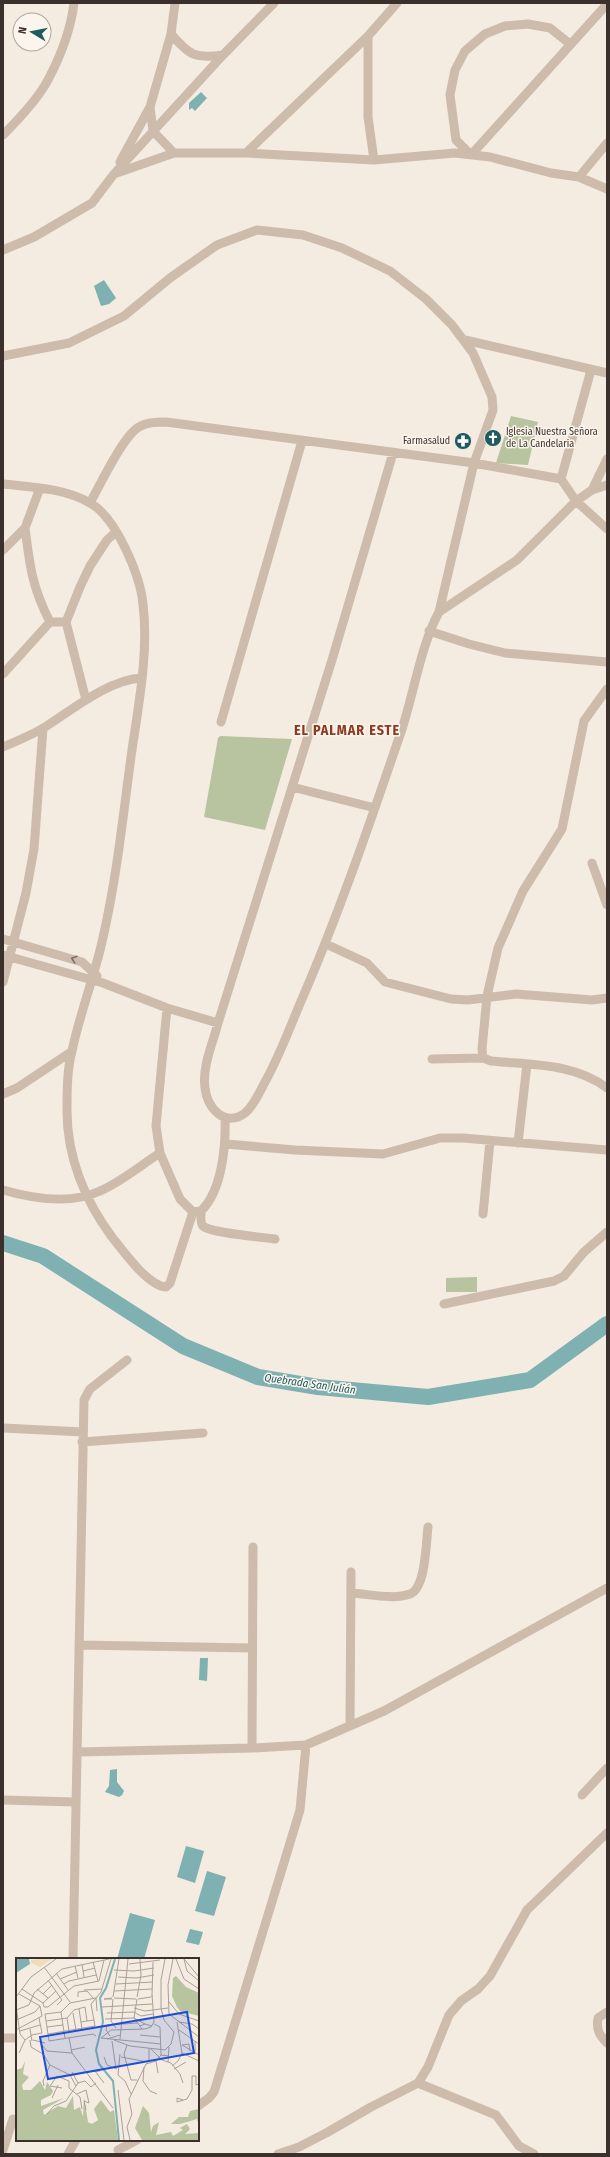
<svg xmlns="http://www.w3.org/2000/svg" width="610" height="2157" font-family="'Fira Sans Condensed',sans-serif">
	<rect width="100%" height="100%" fill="#f4ebe1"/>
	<path fill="#b8c4a0" d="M511,416l27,6 -10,43 -32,-2z
		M220,736l72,3 -27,91 -61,-13 14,-79z
		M477,1277v15h-31v-14z"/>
	<path fill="#7fb0b2" d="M201,92l6,6 -12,13 -3,-3 -3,2v-7z
		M104,280l12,18 -7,6 -8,2 -7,-20z
		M200,1658h8l-1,23 -8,-1z
		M117,1769v13l7,9 -2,4 -3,2 -14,-5 4,-6 1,-16z
		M186,1846l18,5 -9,32 -18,-6z
		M207,1871l19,6 -12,39 -19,-5z
		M130,1913l25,7 -11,39h-27z
		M190,1929l13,3 -4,13 -13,-3z"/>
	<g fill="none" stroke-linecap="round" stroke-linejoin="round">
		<path stroke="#7fb0b2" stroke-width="16" d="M3,1243l40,13 140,90 75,31 60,10 110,10 102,-17 77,-56"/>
		<path stroke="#cdbbac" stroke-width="9" d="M171,34c18,21 24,25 52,21
			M368,36v81l6,43
			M150,107l3,24 21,22
			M3,135c14,-14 37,-39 46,-57 12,-23 22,-50 25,-75
			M246,153l122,-117 29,-33
			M471,155l-15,-15 -6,-45 5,-25 10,-19 20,-17 20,-8 23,-2 22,4 20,16
			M471,155l136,-151
			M120,162l30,-55 21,-73 4,-31
			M114,174l60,-21h72l128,7 81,-7 35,4 61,16 28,4 28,12
			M579,177l28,-34
			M3,250l31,-13 58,-34 22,-29 109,-119 51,-52
			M465,340l142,33
			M3,356l66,-13 55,-27 46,-38 47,-33 40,-15 46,5 39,13 48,23 36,28 26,26 21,28 19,44 1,13 -19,53 -35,149c-18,33 -25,80 -37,117 -31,91 -62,182 -100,270 -12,28 -22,56 -37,83 -5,9 -11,24 -20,31 -20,15 -38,-5 -40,-25 -3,-22 8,-45 13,-65l114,-363 61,-207
			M591,370l-30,109 15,22 31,28
			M3,484c28,3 61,4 87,19 26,14 50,72 53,101 6,50 -5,103 -12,153 -8,59 -14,118 -27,176 -8,40 -24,79 -32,118 -5,18 -5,41 -5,60 0,46 18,90 45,126 11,14 36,49 54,50l4,-4 23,-71
			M592,490l15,-31
			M90,503c10,-18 33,-67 49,-76 8,-5 18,-5 27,-5l308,41 87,16
			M25,528c5,39 7,59 25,94
			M3,550l22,-22 15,-40
			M439,612l78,-52 59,-59 16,-11 15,-5
			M429,631l40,13 36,9 102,9
			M3,674l47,-52h16
			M86,700l-20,-78 14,-35 10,-21 17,-26 9,-8
			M221,722l81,-281
			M3,747c14,-6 29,-12 42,-20 27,-17 63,-47 96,-49
			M292,787l83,21
			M592,863l15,42
			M3,939l79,23 15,14
			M326,944l41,19 18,19 66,17 17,1 48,-6 76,6 15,-2
			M3,955l100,28 64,25 51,15
			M3,982l23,-89 8,-44 9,-121
			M167,1008l-11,118 4,27 20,46 13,13 8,-1c21,-20 25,-65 24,-93
			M483,1058l-1,-9 5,-53 11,-48 25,-57 39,-62 22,-108 23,-32
			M432,1059l51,-1 8,3c40,4 83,2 116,27
			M3,1094l14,-6 54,-36
			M518,1143l9,-79
			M226,1144l69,6 88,4 57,-16h23l144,12
			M3,1190c31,9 67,15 97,1 21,-9 41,-26 60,-38
			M201,1211c0,4 -1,12 2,15 7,7 60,11 72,13
			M483,1214l7,-73
			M444,1304l110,-23 10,-5 20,-24 23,-20
			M3,1428l80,4
			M82,1442l121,-9
			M351,1593c18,1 42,7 59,1 16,-6 16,-52 18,-67
			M79,1645l173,3
			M350,1726l1,-154
			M252,1748l1,-201
			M78,1752l174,-4 54,-3 78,-34 223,-123
			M582,1795l25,-27
			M3,1800l72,2
			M73,1959l11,-559 6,-11 37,-29
			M607,2012l-9,6c-2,11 1,17 9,25
			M3,2038h14
			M418,2083l78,32 23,31 15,8
			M198,2106l11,-8 5,-6 86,-282 6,-65
			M3,2150l10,-31
			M118,2150l19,-10
			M68,2154l8,-14
			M278,2154l21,-7 29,-15 43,-25 47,-24 10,-16 21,-52 12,-14 17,-12 12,-13 37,-66 80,-77"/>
	</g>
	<defs><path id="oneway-chevron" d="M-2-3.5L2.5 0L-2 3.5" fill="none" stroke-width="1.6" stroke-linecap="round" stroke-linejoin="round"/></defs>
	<use stroke="#7d6f65" href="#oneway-chevron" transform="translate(74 959) rotate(-161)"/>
	<defs>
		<g id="church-disc" transform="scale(0.9)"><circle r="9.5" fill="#1f5a5e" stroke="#fbf5ee"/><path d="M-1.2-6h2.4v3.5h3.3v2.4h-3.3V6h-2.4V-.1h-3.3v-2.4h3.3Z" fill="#fff"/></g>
		<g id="pharmacy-disc" transform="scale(0.9)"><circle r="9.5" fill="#1f5a5e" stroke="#fbf5ee"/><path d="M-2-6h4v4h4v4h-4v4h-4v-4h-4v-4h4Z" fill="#fff"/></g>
	</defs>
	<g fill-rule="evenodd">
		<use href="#church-disc" x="493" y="438"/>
		<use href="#pharmacy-disc" x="463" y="441"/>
	</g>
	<g text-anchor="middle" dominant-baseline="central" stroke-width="3" stroke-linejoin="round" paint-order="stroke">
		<g font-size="10" fill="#3b302b" stroke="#fbf5ee" text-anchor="start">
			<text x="506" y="432">Iglesia Nuestra Señora<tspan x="506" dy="12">de La Candelaria</tspan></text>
			<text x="450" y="441" text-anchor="end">Farmasalud</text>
		</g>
		<g font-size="11" font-style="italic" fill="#1f5a5e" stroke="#fbf5ee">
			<text transform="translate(310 1384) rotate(8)">Quebrada San Julián</text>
		</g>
		<g font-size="14" font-weight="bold" letter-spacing="1" fill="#8c3b22" stroke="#fbf5ee">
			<text x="347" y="730">EL PALMAR ESTE</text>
		</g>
	</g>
	<g transform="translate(16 1958)">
		<rect width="183" height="183" fill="#f4ebe1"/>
		<path d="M160,18l10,11 13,6v23l-19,-5 -3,-4 -5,-11 1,-18zM9,103l-2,13 6,3 -7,8 1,5h8l9,-9 5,9 2,-8 6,9 -2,4 -10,5v6l23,-8 -21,12 1,5 14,-9 8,2 7,-12 1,14 6,-3 3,10 1,-20 4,25 4,2 6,-4 -4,-11 7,-9 9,12 4,-2 4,30h-102v-70l6,-2zM127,148l6,7 2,19 2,-6 6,-4 -3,13 15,-3 2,4 10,-6 -3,-2 7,-4 3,5 -5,5 14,-1v7h-57l-7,-12zM183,151v17l-2,-7 -17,5h-9l8,-7h9l2,-6z" fill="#b8c4a0"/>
		<path d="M27,1h9l-12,8 -9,-4v-3z" fill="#efdcb8"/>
		<path d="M0,1h13l1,5 -14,9z" fill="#7fb0b2"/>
		<path fill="none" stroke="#7fb0b2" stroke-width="2" d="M99,1l-9,29 -6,10 3,24 -7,28 3,14 14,17 6,59"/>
		<path fill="none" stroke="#aaa098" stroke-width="1" d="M157,1l-5,26 1,29 30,23M160,1l8,20 15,10M168,1l3,12 12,10M168,1l15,18M77,4l5,19M66,6l2,13M113,6l31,-4M59,8l3,12M28,9l26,35M98,12l20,1 20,-3M67,13l12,-3M40,15l12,17M102,19l18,1 18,-3M44,21l17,-7M32,22l14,20 -5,5M48,26l5,-3 27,-6M100,26l37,-2M6,31l21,14 1,4h4l26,-21 25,-5 5,-21M21,31l11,9M68,32l18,-1M98,33l38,-2M27,36l9,-9M136,37l1,-33M0,39l15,-20 25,-18M62,39v-5l9,-1 6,7M97,39l6,-38M121,39l4,-22 -1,-16M136,39v-2l2,27 -3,5 -6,2 -34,1 -10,8 60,6M96,40l-8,1h8M98,40l22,1M97,41l-2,22 5,7M121,41l-3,19 8,11M122,41l13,-2M153,44l10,12 20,7M27,45l13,-12M0,48l4,28 5,6M86,49l50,-3M118,50l11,3 23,-3M63,51l3,20M0,52l13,-5 5,-12 28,-24 47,-10M45,54l-16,2 4,27 44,-7 3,2M45,54l9,-9 26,-5 1,13M45,54l4,26M57,55l3,17M91,55l27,-1 7,4 12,-2M51,60l2,13M89,61l29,-1 11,6M0,62l19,-8 5,-6M30,63l21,-3 7,-8 11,-3 2,14M65,64l13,-2M163,64l13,2 7,5M138,66l6,3 1,28M124,68l5,-2 7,2M31,69l16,-2M14,71l2,12M0,72l26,-14 -2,-10 -21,-12M163,72l20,14M4,73l20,-6M32,76l47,-8 -4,-22 10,-12 10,-33M124,77l20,2M94,78l-4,-6 1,-5 31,-2M53,80l3,15 41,55M91,81l13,-4M104,81l8,-80M14,82l1,7 12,7 7,11 20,10 6,11M17,82l12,3M98,82l16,6 35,4 6,-6 3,-12 -10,-12 -3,-12v-28l4,-21M96,83l4,28M179,83v13M26,87l5,6 25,2M111,87l-3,9 7,26h6M166,87l17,10M166,87l7,-1 1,7M133,90v13M135,91l11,11 9,3 9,11 3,9M55,92l14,-3M3,95l6,-13 7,-5 10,-2 -3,-15M166,95l17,8M104,96l-2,21 7,6 6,13M88,99l3,8 10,4M105,99l27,5M140,103l2,12M152,104l1,-15M156,108l6,-5 4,-8 -5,-31M128,109l-1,14 7,10 7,3M158,111l12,-7M79,113l9,12M56,114l6,11M71,114l13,-1M28,128l-1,-5 7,-16M46,130l-12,-2 7,-10 12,5v7l11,9 2,12M102,132l6,50M61,136l9,-4 3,13 -5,-2 2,9M36,140l6,-13M167,142l-6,-2v4l10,-3 5,-9v-14h4v9l3,-1M31,156l7,-8 12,-5 12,-18 7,-2 6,6 5,-4M114,182l-3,-13 5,-13 -3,-15 17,-35 10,-3 5,-6 8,1"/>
		<path fill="#1d4ed8" fill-opacity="0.15" stroke="#1d4ed8" stroke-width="2" d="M171,54l7,41 -146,26 -8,-42z"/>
		<rect width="183" height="183" fill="none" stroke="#3b302b" stroke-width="2"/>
	</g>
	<rect width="610" height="2157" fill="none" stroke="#3b302b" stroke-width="8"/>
	<g transform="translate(32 32) rotate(280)"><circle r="19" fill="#fbf5ee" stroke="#aea6a0"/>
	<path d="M0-3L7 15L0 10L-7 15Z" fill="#1f5a5e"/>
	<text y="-6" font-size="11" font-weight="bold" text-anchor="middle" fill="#3b302b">N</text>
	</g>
</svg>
